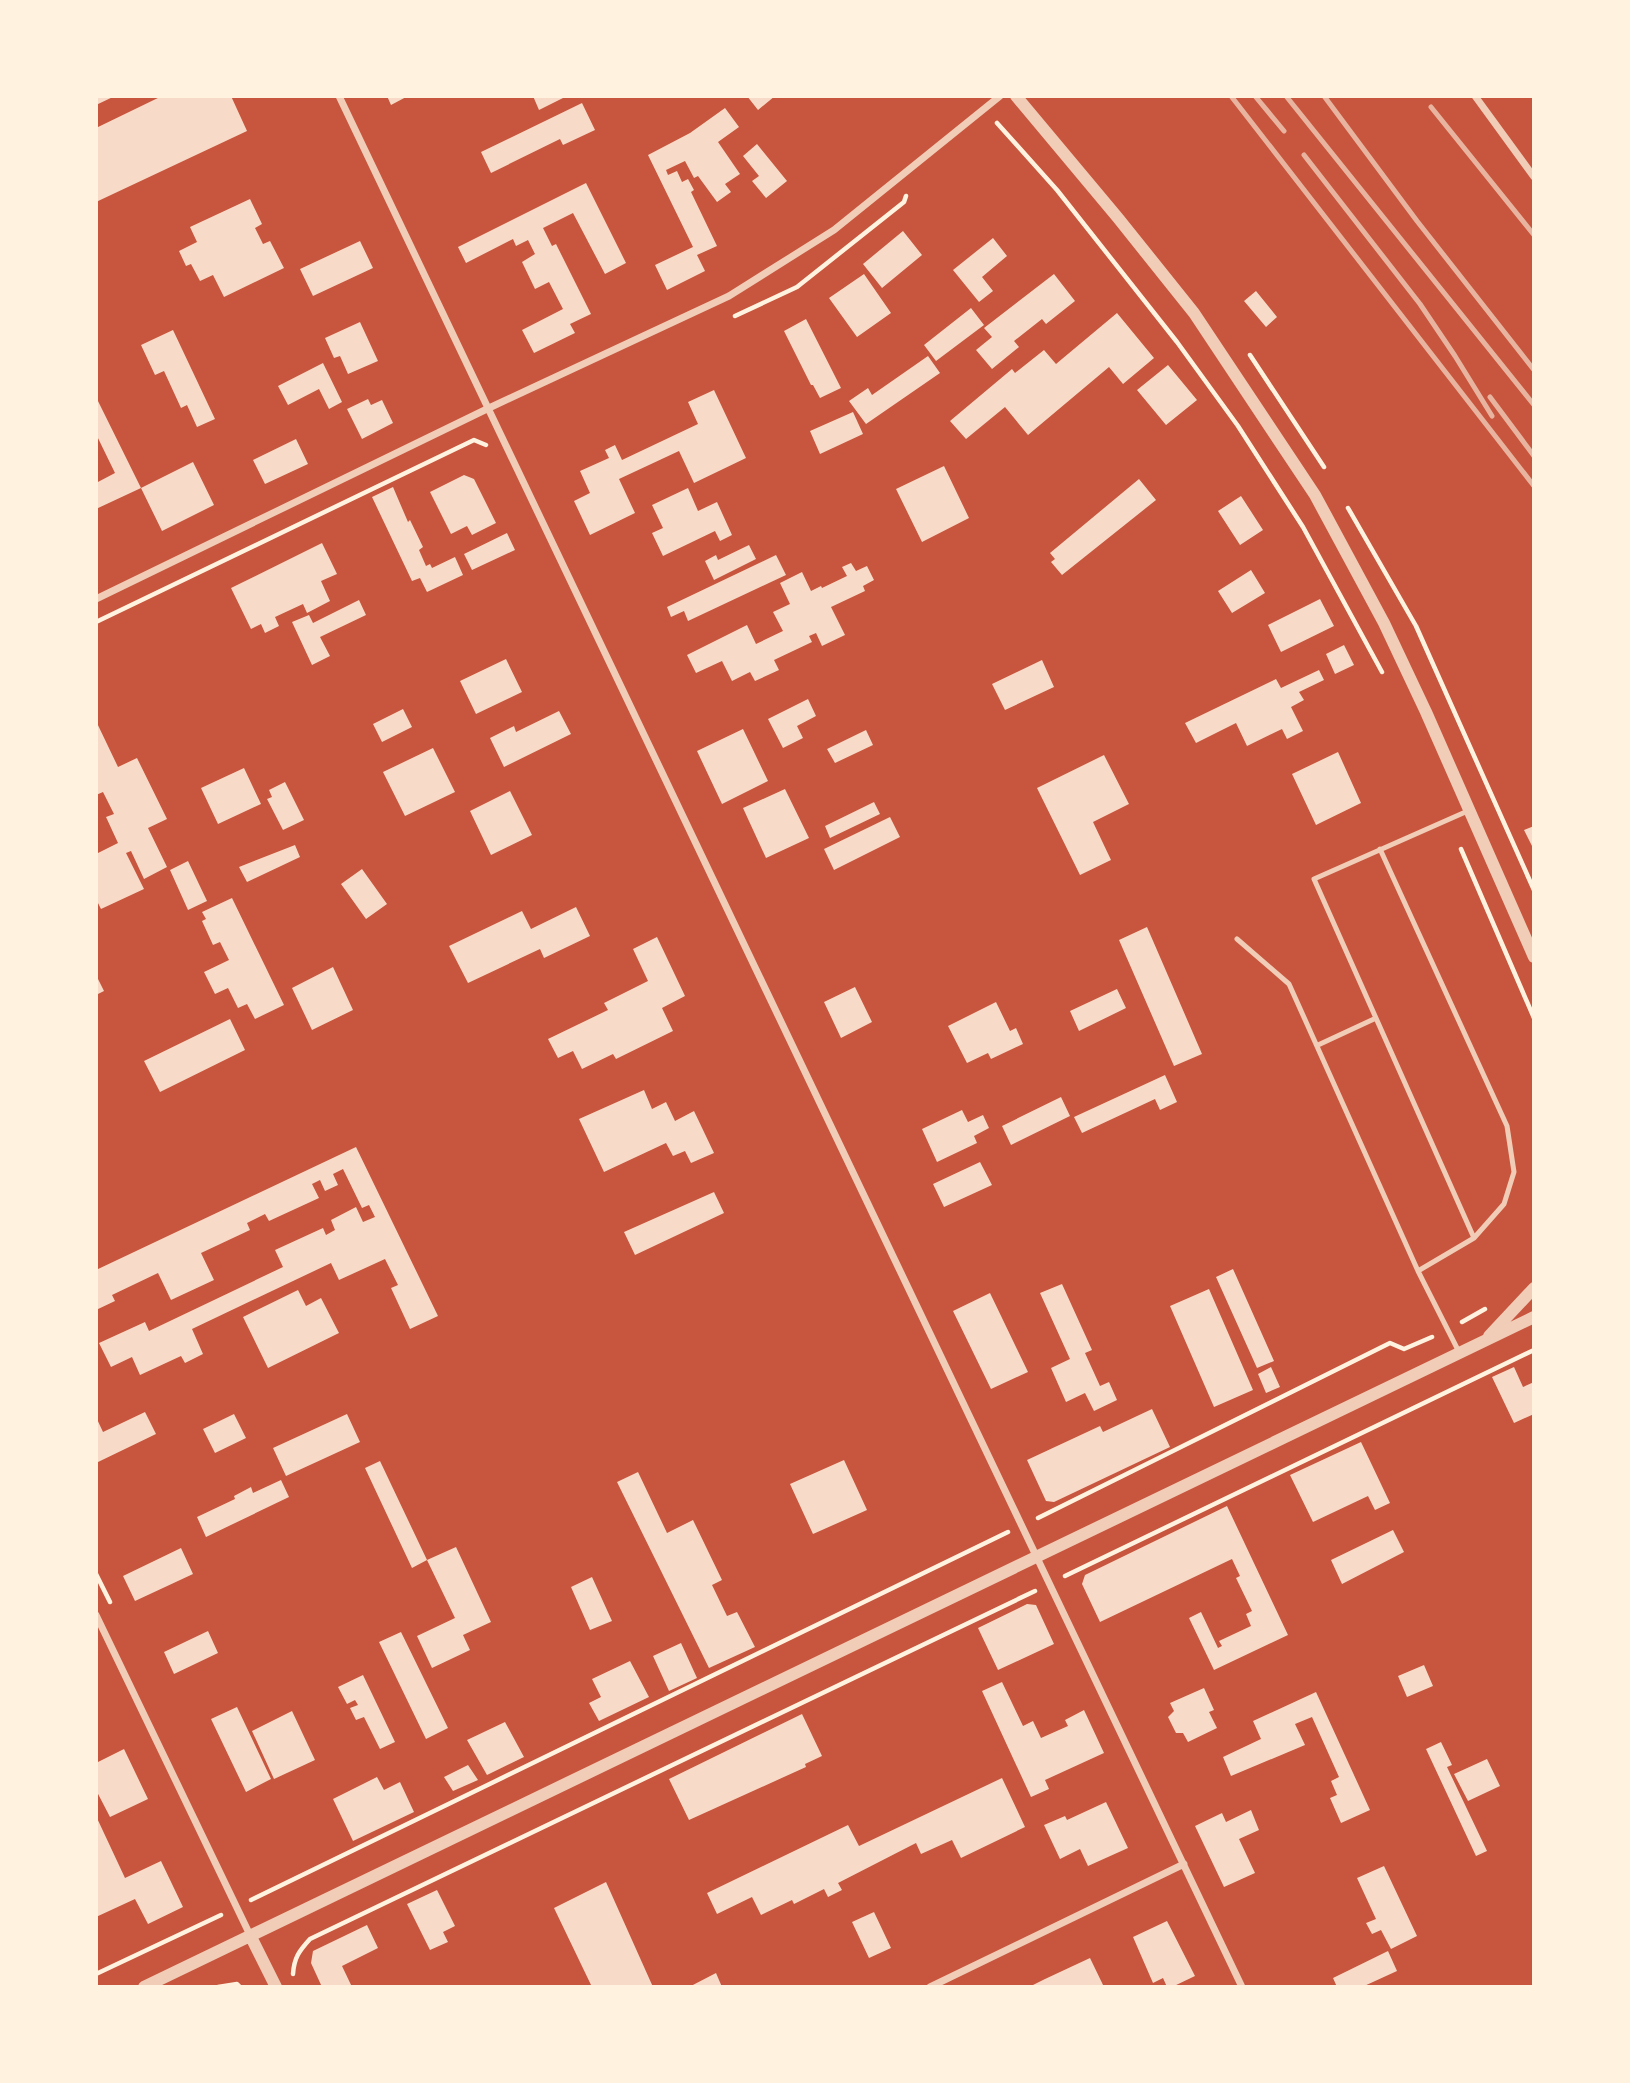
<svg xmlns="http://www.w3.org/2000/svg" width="1630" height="2083" font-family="Jost,sans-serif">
	<rect width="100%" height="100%" fill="#c8553d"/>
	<path fill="#f7dbc8" d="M96,96h19l-19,9z
		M162,96h69l16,35 -151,71v-74z
		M387,96h21l-17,9z
		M533,96h34l-28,14z
		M747,96h28l-17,14z
		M582,103l13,27 -32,15 -3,-6 -69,34 -10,-21z
		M725,108l14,19 -21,15 22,32 -15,10 6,8 -14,10 -19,-26 -4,2 -9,-17 -19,9 2,5 9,-4 5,11 6,-3 6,11 -3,2 26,54 -20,9 8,16 -38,19 -12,-25 38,-18 -45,-92 42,-22z
		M757,144l30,37 -21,17 -14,-17 7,-5 -16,-20z
		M586,183l40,80 -21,11 -32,-61 -30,15 9,18 4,-2 35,70 -21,10 5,9 -41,20 -12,-23 41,-21 -14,-27 -14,7 -13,-27 13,-8 -7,-14 -12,6 -3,-7 -47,24 -8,-16z
		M250,199l12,25 -7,4 8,16 7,-3 14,27 -60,29 -11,-22 -13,6 -9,-17 -5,2 -7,-15 18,-9 -7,-15z
		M903,231l19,24 -40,33 -19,-24z
		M993,238l14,18 -25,21 11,14 -14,11 -26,-32z
		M360,241l13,27 -60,28 -13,-27z
		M864,274l27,39 -34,24 -28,-39z
		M1054,274l21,27 -29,23 -4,-5 -28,22 5,6 -27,22 -16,-19 16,-13 -8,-9z
		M1256,291l21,26 -11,10 -22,-26z
		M971,308l13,17 -48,36 -12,-16z
		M1117,313l37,45 -31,26 -14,-17 -81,68 -23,-28 -39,32 -16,-18 62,-52 3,4 29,-23 12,14z
		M806,319l35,69 -21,10 -7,-13h-2l-27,-54z
		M360,322l18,39 -30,13 -8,-18 -6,2 -9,-20z
		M173,330l42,89 -18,8 -10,-22 -6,3 -17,-37 -9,4 -14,-30z
		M928,356l12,17 -74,51 -17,-23 19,-13 4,7z
		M323,363l19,39 -13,7 -10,-20 -31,16 -10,-19z
		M1168,365l29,35 -31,25 -29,-35z
		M714,390l32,68 -52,25 -15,-32 -60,28 16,34 -45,22 -16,-34 16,-8 -10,-22 29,-13 -4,-8 10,-5 7,15 76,-36 -10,-22z
		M96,397l45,91 52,-26 21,43 -52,26 -21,-43 -45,21v-26l19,-10 -19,-39z
		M368,399l3,6 11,-5 11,23 -31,16 -15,-30z
		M853,412l10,22 -43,20 -10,-23z
		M296,439l12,25 -43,20 -12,-24z
		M944,466l25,52 -47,24 -26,-53z
		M464,475l10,4 22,44 -24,12 -5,-9 -16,8 -21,-42z
		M1139,479l17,21 -94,75 -11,-13 4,-3 -5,-6z
		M393,487l15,35 2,-2 13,27 -4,3 7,16 4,-2 2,4 23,-11 8,18 -36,17 -7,-14 -8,3 -40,-84z
		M688,488l10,23 19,-9 15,33 -12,6 -5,-10 -52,25 -11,-23 11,-5 -11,-23z
		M1241,496l22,34 -23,15 -22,-34z
		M507,533l8,17 -43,20 -8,-16z
		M322,543l15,31 -16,7 9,20 -23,12 -4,-9 -28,13 4,9 -14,7 -4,-9 -10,5 -20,-41z
		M749,545l7,14 -42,21 -9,-19 11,-6 2,5z
		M776,555l10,20 -98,46 -4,-10 -13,6 -4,-10z
		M851,563l5,8 11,-5 7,14 -11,6 2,5 -34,16 14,28 -23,11 -6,-13 -7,3 3,6 -38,18 5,10 -24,11 -5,-9 -18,9 -10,-20 -26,12 -9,-18 60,-30 9,19 27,-13 -10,-19 17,-8 -10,-21 22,-11 9,19 10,-5 1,2 25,-12 -5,-9z
		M1251,570l14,23 -33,20 -14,-22z
		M1320,599l14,27 -53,26 -13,-27z
		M359,600l7,15 -46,22 10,19 -18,9 -20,-43 17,-7 4,8z
		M1344,645l10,20 -19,9 -9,-20z
		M506,659l16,33 -46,22 -16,-33z
		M1042,660l12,27 -49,23 -13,-26z
		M1319,670l5,10 -25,12 5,8 -13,7 12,24 -16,8 -5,-10 -35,17 -11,-23 -40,20 -11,-20 91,-44 5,9z
		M808,699l8,17 -19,10 6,12 -20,10 -15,-29z
		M403,709l9,18 -30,15 -9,-18z
		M559,711l12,23 -67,33 -14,-29 24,-12 2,6z
		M96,721l22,46 19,-9 30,61 -19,9 19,39 -23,12 -13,-28 -5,2 18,36 -43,20 -5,-10v-45l22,-11 -12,-26 8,-3 -11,-22 -7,3v-17l2,-1 -2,-4z
		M743,729l25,52 -46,23 -25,-53z
		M866,730l7,15 -38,18 -8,-14z
		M433,748l22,44 -50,24 -22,-44z
		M1338,752l23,51 -45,22 -24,-51z
		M1104,755l25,49 -36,18 18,38 -31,15 -43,-87z
		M244,768l17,36 -43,20 -17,-36z
		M285,782l19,38 -21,10 -16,-31 5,-2 -3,-7z
		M785,789l24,49 -43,20 -23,-50z
		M510,791l22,44 -41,20 -21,-44z
		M874,802l6,12 -50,24 -5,-12z
		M890,817l10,20 -66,33 -10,-21z
		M1534,826v24l-10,-20z
		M295,845l5,12 -53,25 -8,-15z
		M188,861l19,40 -19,9 -18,-40z
		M362,869l25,35 -21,15 -25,-35z
		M232,898l52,107 -29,14 -8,-15 -9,4 -10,-20 -13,6 -11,-22 25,-12 -9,-18 -7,3 -11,-24 4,-2 -4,-7z
		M576,907l14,29 -46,22 -4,-9 -72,34 -19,-37 73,-35 9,18z
		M1147,927l55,127 -28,12 -55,-126z
		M657,937l28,59 -23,12 11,23 -57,28 -3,-5 -31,15 -9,-18 -15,7 -10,-19 60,-29 -4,-7 44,-22 -15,-32z
		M333,967l20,43 -41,20 -20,-42z
		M96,975l8,16 -8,4z
		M855,987l17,35 -31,16 -17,-36z
		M1117,989l9,19 -47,23 -9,-20z
		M996,1002l14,29 6,-3 7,16 -32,15 -3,-6 -21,10 -19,-37z
		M230,1019l15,31 -85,42 -16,-31z
		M1165,1075l12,27 -17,8 -5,-11 -73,34 -8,-16z
		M644,1090l8,19 14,-7 9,19 19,-10 20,42 -23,10 -6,-12 -12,5 -7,-13 -62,29 -25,-53z
		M1061,1097l9,19 -59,29 -9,-19z
		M962,1110l6,12 15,-7 6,13 -15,8 3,7 -40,19 -15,-33z
		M356,1147l82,169 -28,13 -19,-41 7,-3 -13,-26 -46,21 -8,-17 -139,66 11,25 -18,9 -4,-7 -41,19 -8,-18 -21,10 -12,-24 46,-21 4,9 134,-64 -8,-17 48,-22 3,7 9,-5 -4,-10 25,-13 7,15 12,-5 -6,-12 -7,3 -19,-39 -10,5 5,11 -13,6 -5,-11 -8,4 7,14 -50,23 -4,-7 -18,9 3,7 -49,23 13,27 -43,20 -13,-27 -46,22 3,6 -19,9v-40z
		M980,1162l12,23 -48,22 -11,-23z
		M714,1192l10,21 -89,42 -11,-23z
		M1233,1269l41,92 -17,7 -41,-91z
		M1062,1284l30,66 -7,3 15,33 9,-4 8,18 -23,11 -9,-18 -19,9 -15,-34 19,-9 -30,-66z
		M1209,1289l44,101 -39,17 -44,-101z
		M298,1290l8,16 15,-8 18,35 -71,35 -25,-51z
		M990,1293l38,79 -37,17 -38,-78z
		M1271,1367l9,20 -14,6 -8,-19z
		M1514,1367l9,20 11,-5v32l-20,9 -22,-46z
		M1152,1409l18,38 -116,55 -8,-1 -19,-41 73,-34 3,6z
		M145,1412l11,22 -60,29v-46l7,15z
		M234,1414l12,24 -31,15 -12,-24z
		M347,1414l13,28 -74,34 -13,-28z
		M1361,1442l29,61 -15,7 -7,-14 -55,26 -23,-47z
		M844,1460l23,50 -54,24 -23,-50z
		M380,1461l47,99 -15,8 -47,-100z
		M638,1472l29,61 26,-13 29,60 -10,5 15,31 10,-4 18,35 -46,21 -92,-186z
		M281,1480l8,17 -83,40 -9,-20 38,-18 -1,-3 17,-9 2,6z
		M1227,1506l61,129 -74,35 -25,-52 12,-6 17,36 4,-2 -3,-5 32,-15 -5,-12 6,-3 -16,-33 4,-2 -8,-17 -132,63 -18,-38 3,-9z
		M1393,1530l11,22 -62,32 -11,-24z
		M456,1547l35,75 -28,13 7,15 -38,18 -15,-32 38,-18 -28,-58z
		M181,1548l12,26 -58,27 -12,-25z
		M592,1577l20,44 -22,9 -19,-43z
		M1027,1604l9,1 18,39 -56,26 -20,-42z
		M208,1631l10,22 -44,21 -10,-22z
		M401,1632l47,96 -22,11 -47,-97z
		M681,1643l16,35 -28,13 -16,-35z
		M630,1661l19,36 -50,24 -10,-18 12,-6 -9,-18z
		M1424,1665l9,21 -26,11 -9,-21z
		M363,1675l32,67 -15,7 -16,-32 -8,3 -6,-12 8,-3 -3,-5 -8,4 -9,-17z
		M1002,1682l21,44 10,-5 8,17 27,-12 -3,-6 19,-10 20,43 -59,27 4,9 -18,8 -49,-106z
		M1204,1688l10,22 -5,2 8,16 -29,14 -5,-9h-7l-8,-16 6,-6 -4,-8z
		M1316,1692l54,118 -29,13 -11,-25 7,-3 -6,-14 8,-4 -27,-60 -17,7 10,21 -74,31 -8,-19 38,-18 -8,-18z
		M237,1707l34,72 -25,13 -35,-73z
		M292,1711l23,49 -41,19 -22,-48z
		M802,1714l20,42 -17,8 1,3 -117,53 -20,-41z
		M505,1722l19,35 -37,18 -20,-35z
		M1441,1742l11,23 -5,2 40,84 -11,5 -50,-107z
		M124,1749l24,50 -38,18 -14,-27v-27z
		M1487,1759l13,27 -32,15 -14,-27z
		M468,1765l10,15 -25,11 -9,-14z
		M377,1777l7,13 16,-8 14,30 -61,29 -20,-42z
		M1002,1778l23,49 -64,31 -9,-18 -31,14 -5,-11 -78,40 4,7 -14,7 -4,-8 -30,15 -2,-4 -31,15 -9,-18 -35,17 -10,-21 141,-68 11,21z
		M1106,1802l22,46 -40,18 -8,-17 -20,10 -16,-34 21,-9 2,4z
		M1251,1810l8,20 -20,9 16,34 -31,14 -29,-61 27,-13 4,9z
		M96,1816l29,62 36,-17 22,46 -35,17 -13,-25 -39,18z
		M1384,1866l33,70 -26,13 -10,-19 -9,4 -6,-11 10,-4 -19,-41z
		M606,1882l47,105h-61l-38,-79z
		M437,1890l18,36 -12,6 5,10 -18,8 -23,-46z
		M874,1912l17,36 -22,10 -17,-36z
		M1167,1921l28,55 -23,11h-5l-4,-9 -10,5 -20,-46z
		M367,1925l11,23 -36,18 10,21h-30l-11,-24 2,-12z
		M1388,1951l9,20 -35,16h-25l-4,-9z
		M1090,1958l14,29h-75l16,-8z
		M716,1973l6,14h-33z"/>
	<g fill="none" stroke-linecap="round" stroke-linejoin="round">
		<path stroke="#fff3e0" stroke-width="4.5" d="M997,123l60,67 120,152 61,84 65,101 79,145
			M735,316l62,-29 107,-85 2,-6
			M1250,355l74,112
			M1348,508l68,118 118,264
			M96,622l378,-182 12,5
			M1461,849l73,169
			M1462,1322l23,-13
			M1038,1518l352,-175 14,6 28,-12
			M96,1574l14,28
			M1065,1576l469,-226
			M251,1900l757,-368
			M96,1974l125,-59
			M293,1974c1,-16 6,-23 17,-35l725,-348
			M218,1987l19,-3 3,3"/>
		<path stroke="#f1ccb7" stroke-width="5" d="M1470,810l-156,69 160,359
			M1380,849l127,277 7,46 -10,32 -30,34 -56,33
			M1237,939l52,45 129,287 42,83
			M1318,1045l56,-26"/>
		<path stroke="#f1ccb7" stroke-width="7" d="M339,96l903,1891
			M1475,96l59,81
			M96,599l393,-191 240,-112 105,-66 166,-134
			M96,1615l154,320
			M930,1987l254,-123"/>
		<path stroke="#f1ccb7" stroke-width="12" d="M1016,96l102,122 76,95 121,182 69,128 42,89 108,245
			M1489,1336l45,-48
			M250,1935l26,52
			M144,1987l1390,-670"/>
		<path stroke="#e9b49f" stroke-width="5" d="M1231,96l303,390
			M1255,96l29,35
			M1286,96l248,309
			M1324,96l93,125 117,149
			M1431,107l103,128
			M1304,155l116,149 35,52 37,60
			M1490,397l44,59"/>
	</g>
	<rect width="1630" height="2083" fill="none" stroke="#fff3e0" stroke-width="196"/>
</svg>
